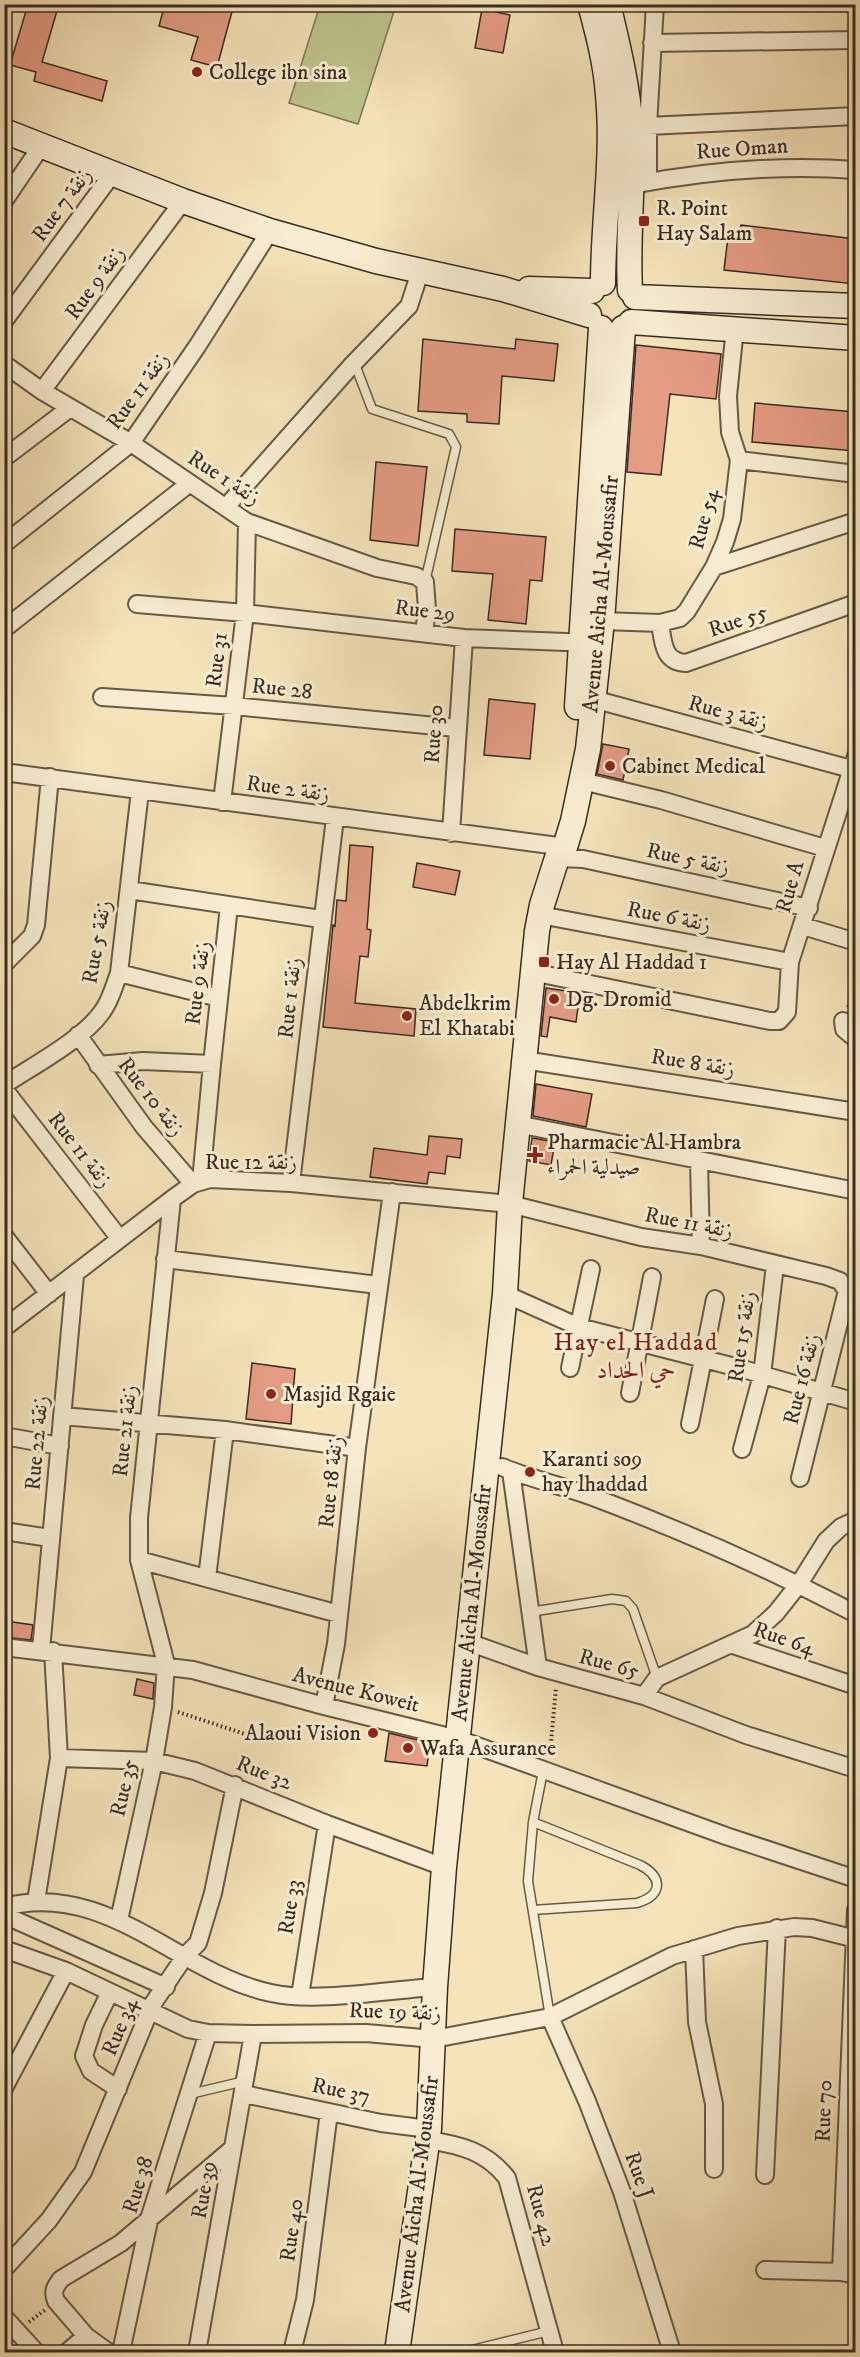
<svg xmlns="http://www.w3.org/2000/svg" width="860" height="2357" font-family="'IM FELL DW Pica',Amiri,serif">
	<rect width="100%" height="100%" fill="#f5e4ba"/>
	<filter id="stains"><feTurbulence type="fractalNoise" baseFrequency=".00333" numOctaves="4"/><feColorMatrix values="0 0 0 0 .2 0 0 0 0 .09 0 0 0 0 .02 0 0 0 .5 -.17"/></filter>
	<radialGradient id="worn" r=".72"><stop offset=".6" stop-color="#630" stop-opacity="0"/><stop offset="1" stop-color="#630" stop-opacity=".3"/></radialGradient>
	<path fill="#bfc38d" stroke="#7c7857" stroke-width="1.5" d="M320,5h76l-38,119 -69,-21z"/>
	<path fill="#e49c84" stroke="#382c21" stroke-width="1.5" d="M28,4h31l-17,58 65,19 -5,20 -68,-20 2,-9 -26,-7z
		M165,4h69l-17,63 -26,-7 7,-23 -39,-11z
		M482,9l28,6 -7,38 -28,-5z
		M741,225l114,14v45l-131,-14 4,-33 11,2z
		M423,339l92,10 1,-10 42,5 -4,37 -52,-5 -3,48 -32,-2v-8l-49,-3z
		M636,345l85,9 -5,45 -46,-5 -9,81 -34,-3z
		M755,403l100,9v39l-103,-9z
		M376,462l51,5 -9,79 -48,-6z
		M455,529l91,8 -4,44 -12,-1 -4,44 -38,-4 5,-46 -41,-3z
		M489,699l46,5 -5,55 -46,-4z
		M603,744l26,5 -6,31 -26,-6z
		M350,845l23,2 -6,82 4,1 -3,27 -8,-1 -5,47 61,6 -2,27 -91,-9 10,-102 2,1 2,-26 9,1z
		M417,863l43,8 -5,24 -42,-8z
		M546,988l34,5 -4,29 -26,-5 -3,20 -6,-1z
		M536,1084l56,10 -6,33 -53,-11z
		M429,1136l33,3 -2,19 -13,-2 -2,18 -16,-2 -2,12 -57,-7 4,-29 53,7z
		M532,1138l23,4 -4,23 -22,-4z
		M252,1363l43,6 -4,55 -45,-5z
		M6,1621l27,4 -2,15 -27,-3z
		M137,1679l17,4 -1,16 -19,-4z
		M389,1733l41,10 -3,23 -42,-5z"/>
	<g fill="none" stroke-linecap="round" stroke-linejoin="round">
		<g stroke="#675a47" stroke-width="11">
			<path id="lane" d="M4,9l2,-5
				M352,365l4,2 16,42 77,25 7,13 -31,135
				M530,1612l82,-13 14,2 7,8 24,69
				M543,1771l-10,51 -5,59 22,136
				M533,1910l104,-7c26,-8 26,-26 3,-38l-107,-43
				M190,2094l55,-13
				M464,2352l85,-21"/>
		</g>
		<g stroke="#675a47" stroke-width="20">
			<path id="street" d="M652,43l204,-3
				M648,126l208,-10
				M648,182v-56l7,-122
				M632,185c74,-14 149,-21 224,-15
				M4,201l38,-56
				M4,321l109,-148
				M4,364l38,27 89,52 116,79 130,46 39,8 9,6 2,27 -3,24
				M42,391l141,-190
				M4,458l66,-50
				M739,460l117,14
				M226,507l126,-142 57,-59 11,-34
				M4,544l127,-101 67,-98 72,-114
				M714,567l142,-46
				M137,604l108,9 219,25 127,5
				M602,621l58,2 20,-5 7,-7 27,-44 11,-25 7,-23 7,-59 -9,-28 -2,-36 7,-68
				M660,623c3,19 3,39 26,40l170,-60
				M4,629l186,-146
				M102,697l132,9 222,22
				M593,699l258,70
				M4,772l561,75
				M582,781l79,19 164,48
				M222,802l23,-189 2,-91
				M451,833l13,-195
				M557,858l26,1 226,49
				M129,890l192,29
				M540,915l250,47
				M803,926l53,16
				M4,964l28,-28 4,-11 14,-148
				M532,972l238,49h9l8,-9 3,-50 66,-206
				M119,973l100,25
				M843,1021l1,8 12,10
				M78,1035l66,92 49,57
				M524,1060l332,52
				M212,1064l17,-158
				M98,1065l45,-4 69,3 -11,117
				M4,1085c30,-20 78,-45 98,-73 9,-12 12,-26 17,-39l21,-182
				M4,1089l116,150
				M517,1124l339,67
				M699,1161l2,85
				M291,1183l44,-365
				M4,1236l45,58
				M165,1259l213,26
				M505,1294l74,33 164,42 113,33
				M4,1328l168,-129 21,-15 17,-5 81,4 219,21 131,33 60,9 125,30 14,5 7,10 9,2
				M570,1368l21,-99
				M630,1393l22,-116
				M62,1416l163,14 132,18
				M690,1424l25,-125
				M4,1436l56,10
				M742,1449l20,-74 13,-110
				M502,1467c29,12 61,19 91,30 90,34 177,72 263,117
				M511,1471l27,196 106,29 102,39 110,34
				M800,1478l47,-187
				M4,1531l46,7
				M139,1560l200,54
				M207,1578l18,-148
				M468,1642l70,25
				M733,1645l123,41
				M4,1647l189,23 131,36 134,33 268,97 130,43
				M41,1650l34,-375
				M644,1696l13,-18 96,-44 23,-21 23,-29 27,-43 15,-14 15,-7
				M324,1706l12,-62 21,-196 35,-256
				M59,1758l95,3 41,10 132,53 117,43
				M36,1901l23,-143 -6,-107
				M4,1907c104,-27 173,66 267,86 43,10 118,-3 164,-6
				M4,1915l162,72
				M119,1920l35,-159 9,-54 3,-43 -27,-104v-42l33,-319
				M4,1949l62,22 122,58 20,4 45,1 113,-1 68,6 116,-22 122,-61 66,-20 56,-9 18,1 44,11
				M694,1949l3,73 17,82v65
				M110,1992l-16,33 -10,31 7,15 27,18
				M300,1996l27,-172
				M550,2017l37,84 35,91 50,160
				M4,2088l62,-117
				M244,2094l137,29 48,6
				M428,2140c32,5 58,11 79,38l48,174
				M765,2175l12,-247
				M4,2269l45,-49 34,-48 69,-167 33,-49 13,-13 15,-50 22,-108
				M765,2270l76,2 15,3
				M841,2272l15,-362
				M4,2317l32,35
				M67,2352l19,-16
				M108,2352l-22,-16 -30,-35c-4,-10 -1,-14 5,-22l60,-36 112,-95
				M121,2352l29,-136 58,-183
				M197,2352l56,-318
				M292,2352l13,-52 24,-188"/>
		</g>
		<g stroke="#382c21" stroke-width="27">
			<path id="secondary" d="M590,4c8,30 16,60 18,91 6,62 -5,125 -5,188
				M608,4c10,42 20,83 23,126 3,54 -4,107 -1,160
				M4,131l179,70 87,30 106,30 127,28 86,26
				M529,289l63,2
				M635,297l221,9
				M631,322l225,16
				M577,707l24,-379
				M397,2352l32,-223 6,-142 9,-120 61,-573 5,-90 27,-273 5,-26 15,-47 8,-11 8,-26 15,-72 14,-128 21,-293"/>
		</g>
		<path stroke="#382c21" stroke-width="4" stroke-dasharray="1.5 3" stroke-linecap="butt" d="M848,1007l8,-22
			M178,1712l67,22
			M550,1754l6,-67
			M29,2322l16,-12"/>
		<use href="#lane" stroke="#f8edd2" stroke-width="8"/>
		<use href="#street" stroke="#f8edd2" stroke-width="16"/>
		<use href="#secondary" stroke="#f8edd2" stroke-width="24"/>
	</g>
	<g fill="#8f2418" stroke="#f8edd2" stroke-width="2">
		<circle cx="197" cy="72" r="6"/>
		<rect x="638" y="215" width="12" height="12" rx="3"/>
		<circle cx="610" cy="766" r="6"/>
		<rect x="538" y="956" width="12" height="12" rx="3"/>
		<circle cx="554" cy="999" r="6"/>
		<circle cx="407" cy="1016" r="6"/>
		<path d="M532 1146h6v6h6v6h-6v6h-6v-6h-6v-6h6z"/>
		<circle cx="271" cy="1394" r="6"/>
		<circle cx="530" cy="1472" r="6"/>
		<circle cx="373" cy="1733" r="6"/>
		<circle cx="408" cy="1748" r="6"/>
	</g>
	<g text-anchor="middle" dominant-baseline="central" stroke-width="6" stroke-linejoin="round" paint-order="stroke">
		<g font-size="22" fill="#382c21" stroke="#f8edd2" text-anchor="start">
			<text x="209" y="72">College ibn sina</text>
			<text x="656" y="208">R. Point<tspan x="656" dy="25">Hay Salam</tspan></text>
			<text x="622" y="766">Cabinet Medical</text>
			<text x="556" y="962">Hay Al Haddad 1</text>
			<text x="566" y="999">Dg. Dromid</text>
			<text x="419" y="1003">Abdelkrim<tspan x="419" dy="25">El Khatabi</tspan></text>
			<text x="547" y="1142">Pharmacie Al Hambra<tspan x="547" dy="25">صيدلية الحمراء</tspan></text>
			<text x="283" y="1394">Masjid Rgaie</text>
			<text x="542" y="1459">Karanti so9<tspan x="542" dy="25">hay lhaddad</tspan></text>
			<text x="361" y="1733" text-anchor="end">Alaoui Vision</text>
			<text x="420" y="1748">Wafa Assurance</text>
		</g>
		<g font-size="22" fill="#382c21" stroke="#f8edd2">
			<text transform="translate(742 149) rotate(-4)">Rue Oman</text>
			<text transform="translate(62 205) rotate(-54)">Rue 7 زنقة</text>
			<text transform="translate(95 283) rotate(-54)">Rue 9 زنقة</text>
			<text transform="translate(138 391) rotate(-54)">Rue 11 زنقة</text>
			<text transform="translate(224 478) rotate(33)">Rue 1 زنقة</text>
			<text transform="translate(704 519) rotate(-75)">Rue 54</text>
			<text transform="translate(601 594) rotate(-85)">Avenue Aicha Al-Moussafir</text>
			<text transform="translate(425 611) rotate(7)">Rue 29</text>
			<text transform="translate(738 621) rotate(-19)">Rue 55</text>
			<text transform="translate(217 660) rotate(-83)">Rue 31</text>
			<text transform="translate(282 689) rotate(6)">Rue 28</text>
			<text transform="translate(728 713) rotate(15)">Rue 3 زنقة</text>
			<text transform="translate(434 734) rotate(-86)">Rue 30</text>
			<text transform="translate(288 789) rotate(8)">Rue 2 زنقة</text>
			<text transform="translate(688 859) rotate(12)">Rue 5 زنقة</text>
			<text transform="translate(790 887) rotate(-74)">Rue A</text>
			<text transform="translate(669 917) rotate(11)">Rue 6 زنقة</text>
			<text transform="translate(97 942) rotate(-80)">Rue 5 زنقة</text>
			<text transform="translate(198 983) rotate(-83)">Rue 9 زنقة</text>
			<text transform="translate(290 998) rotate(-84)">Rue 1 زنقة</text>
			<text transform="translate(693 1063) rotate(9)">Rue 8 زنقة</text>
			<text transform="translate(151 1097) rotate(52)">Rue 10 زنقة</text>
			<text transform="translate(80 1150) rotate(52)">Rue 11 زنقة</text>
			<text x="251" y="1162">Rue 12 زنقة</text>
			<text transform="translate(689 1223) rotate(11)">Rue 11 زنقة</text>
			<text transform="translate(742 1337) rotate(-82)">Rue 15 زنقة</text>
			<text transform="translate(802 1379) rotate(-76)">Rue 16 زنقة</text>
			<text transform="translate(125 1431) rotate(-84)">Rue 21 زنقة</text>
			<text transform="translate(37 1443) rotate(-85)">Rue 22 زنقة</text>
			<text transform="translate(331 1482) rotate(-84)">Rue 18 زنقة</text>
			<text transform="translate(472 1603) rotate(-84)">Avenue Aicha Al-Moussafir</text>
			<text transform="translate(784 1639) rotate(19)">Rue 64</text>
			<text transform="translate(609 1664) rotate(15)">Rue 65</text>
			<text transform="translate(356 1690) rotate(14)">Avenue Koweit</text>
			<text transform="translate(264 1773) rotate(22)">Rue 32</text>
			<text transform="translate(124 1788) rotate(-77)">Rue 35</text>
			<text transform="translate(290 1907) rotate(-81)">Rue 33</text>
			<text transform="translate(395 2012) rotate(2)">Rue 19 زنقة</text>
			<text transform="translate(120 2027) rotate(-67)">Rue 34</text>
			<text transform="translate(341 2091) rotate(12)">Rue 37</text>
			<text transform="translate(824 2111) rotate(-88)">Rue 70</text>
			<text transform="translate(639 2175) rotate(70)">Rue J</text>
			<text transform="translate(138 2185) rotate(-73)">Rue 38</text>
			<text transform="translate(204 2190) rotate(-80)">Rue 39</text>
			<text transform="translate(417 2194) rotate(-83)">Avenue Aicha Al-Moussafir</text>
			<text transform="translate(541 2215) rotate(75)">Rue 42</text>
			<text transform="translate(292 2230) rotate(-82)">Rue 40</text>
		</g>
		<g font-size="24" letter-spacing="1.5" fill="#7a1f14" stroke="#f8edd2">
			<text x="636" y="1343">Hay el Haddad<tspan x="636" dy="28">حي الحداد</tspan></text>
		</g>
	</g>
	<rect width="860" height="2357" fill="none" stroke="#f5e4ba" stroke-width="24"/>
	<rect x="6" y="6" width="848" height="2345" fill="none" stroke="#382c21" stroke-width="3"/>
	<rect x="12" y="12" width="836" height="2333" fill="none" stroke="#382c21" stroke-width="1.5"/>
	<rect width="100%" height="100%" filter="url(#stains)"/>
	<rect width="100%" height="100%" fill="url(#worn)"/>
</svg>
